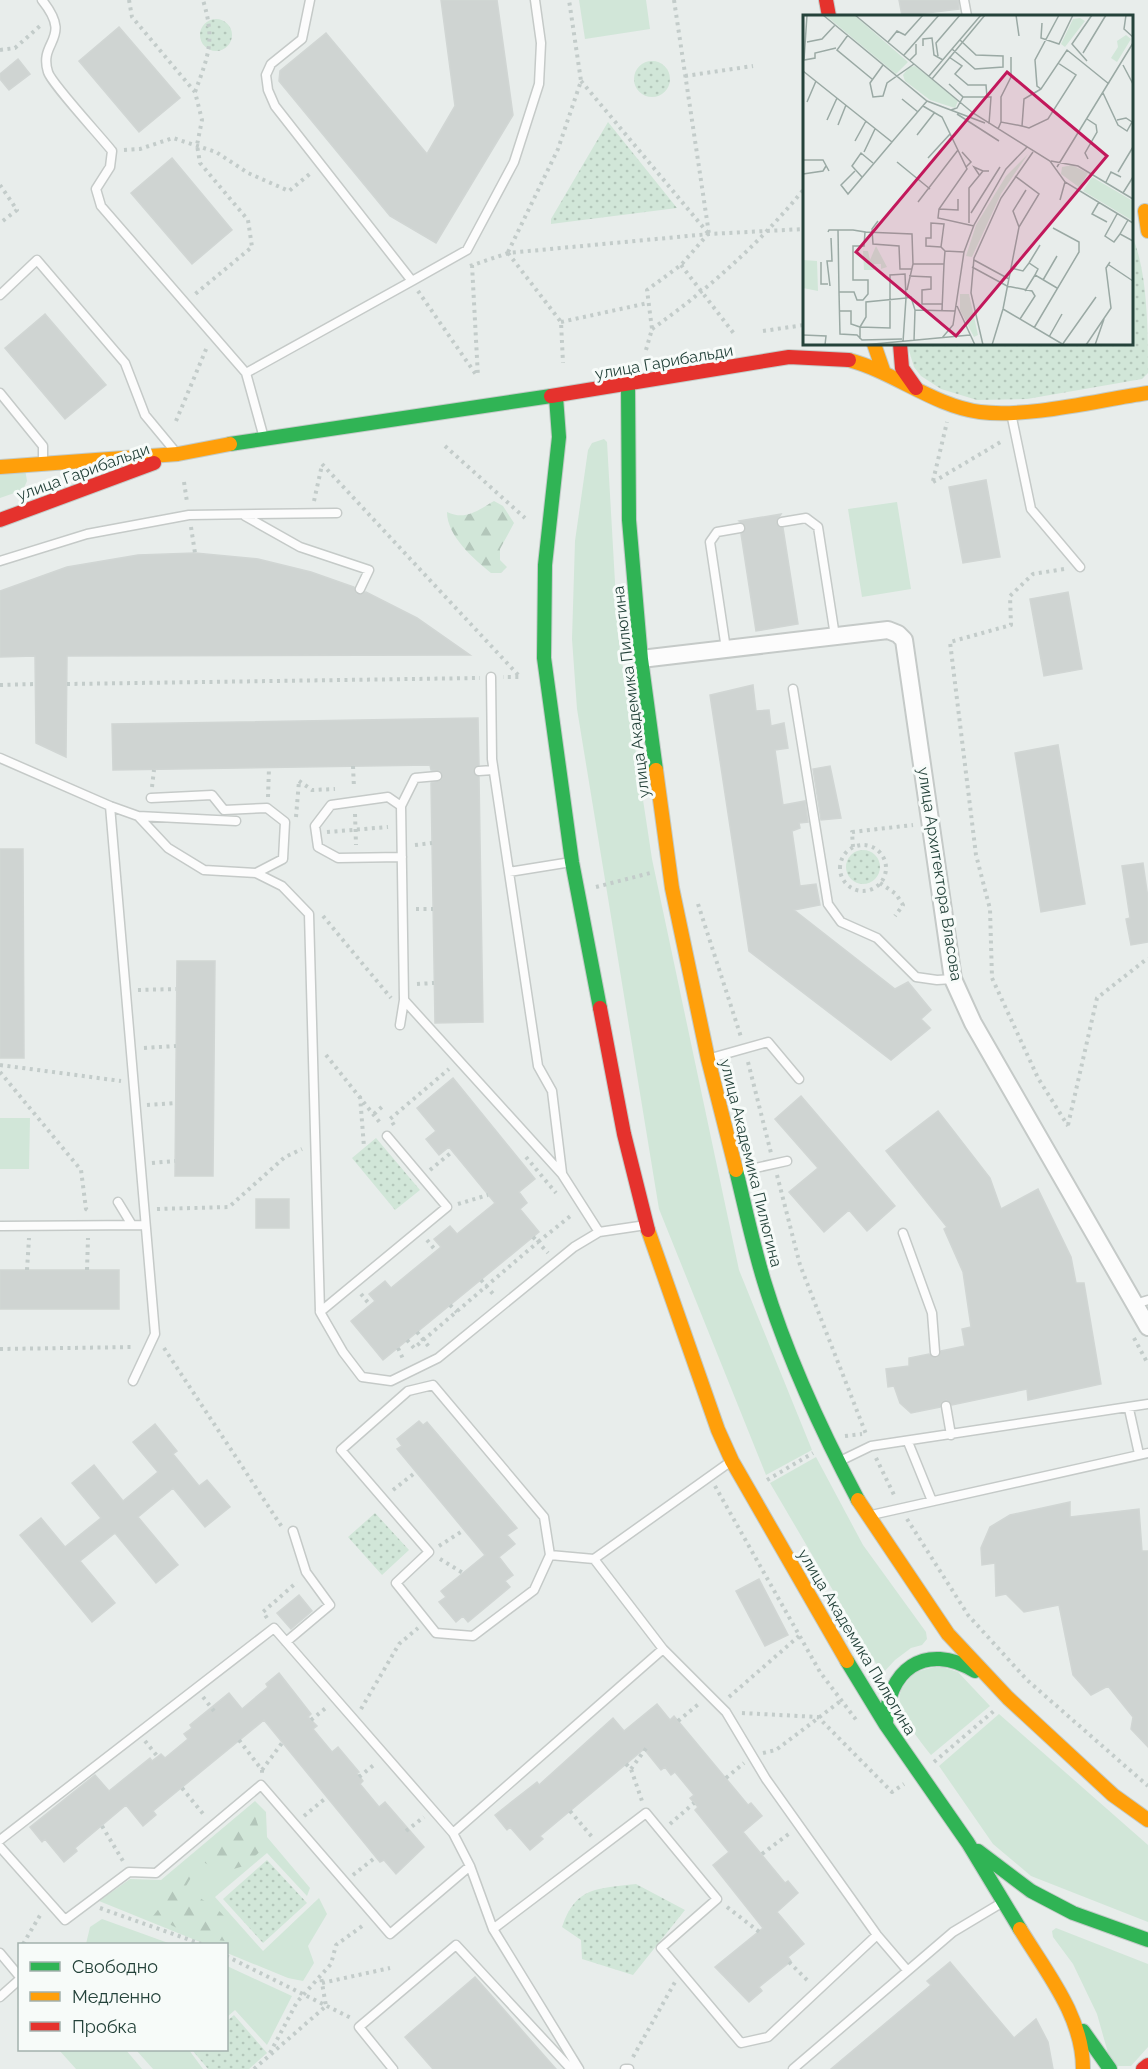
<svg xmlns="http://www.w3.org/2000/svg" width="1148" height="2069" font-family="Raleway,sans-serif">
	<defs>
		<pattern id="forest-firs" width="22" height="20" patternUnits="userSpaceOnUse" patternTransform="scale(1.5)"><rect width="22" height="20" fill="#d1e6d8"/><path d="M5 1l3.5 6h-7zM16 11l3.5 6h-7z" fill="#b3c6ba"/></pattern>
		<pattern id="park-dots" width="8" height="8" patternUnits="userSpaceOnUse" patternTransform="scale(1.5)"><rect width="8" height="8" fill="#d1e6d8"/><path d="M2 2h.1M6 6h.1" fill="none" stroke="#b3c6ba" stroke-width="1.8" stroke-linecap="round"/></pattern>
	</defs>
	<rect width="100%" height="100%" fill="#e8edeb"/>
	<path fill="#d1e6d8" d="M579,0h67l4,29 -65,10z
		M604,439l3,3 11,193 34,224 87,411 73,180 -46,25 -107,-266 -82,-500 -5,-70 3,-98 13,-91 4,-7z
		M0,469h25l2,12 -4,9 -23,8z
		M897,502l14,87 -49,8 -14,-88z
		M0,1118h30l-1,51h-29z
		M816,1457l47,88 63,87 1,7 -5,6 -11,3 -16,12 -13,14 -112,-191z
		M939,1666l19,6 32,34 -59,49c-11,-15 -38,-44 -30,-64 3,-7 10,-14 14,-19z
		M999,1714l149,131v77l-117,-46 -38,-32 -54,-78z
		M255,1801l11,11 1,25 43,51 -3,8 -40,-43 -52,44 48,54 56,-53 8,16 -19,32 6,17 -11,18 -15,-3 -61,-25 -1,-9h-21l-106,-43 31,-22 31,1z
		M102,1919l69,25h-85l4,-17z
		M1056,1928l92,36v83l-17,19h-14l-9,-13 -11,-39 -24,-50 -20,-27 -1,-6z
		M227,1966l65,30 -25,49 -32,-35 -8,7z
		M59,2050h67l16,19h-66z
		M189,2050l14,19h-50l-16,-18z"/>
	<path fill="url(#forest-firs)" d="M494,501l9,5 11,17 -14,26v11l7,7 -6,6h-10c-17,-14 -44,-37 -44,-61 19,9 31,-2 47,-11z
		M253,1810l12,37 -21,19 -21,6 -22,-11 -15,25c25,25 41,18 49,56l-38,-4 -44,-22 12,-15 -4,-11z"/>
	<path fill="url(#park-dots)" d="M200 35a16 16 0 1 1 32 0a16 16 0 1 1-32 0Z
		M634 79a18 18 0 1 1 36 0a18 18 0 1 1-36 0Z
		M608,122l69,86 -126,16v-5z
		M1132,236c16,36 16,97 16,137l-6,6 -115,20 -50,1 -36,-11 -20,-13 -7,-9 -7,-23h225z
		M846 867a17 17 0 1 1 34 0a17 17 0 1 1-34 0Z
		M376,1138l44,52 -25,20 -43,-52z
		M375,1513l34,37 -27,25 -34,-38z
		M267,1860l40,43 -44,40 -40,-44z
		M636,1884l49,26 -52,65 -51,-16 -1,-19 -19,-13c14,-41 35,-38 74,-43z
		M234,2015l33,38 -18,16h-41l-15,-18 33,-1 1,-29z"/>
	<path fill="#cfd4d2" stroke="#d1d6d4" stroke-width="1.5" d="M441,0h56l16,115 -77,128 -46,-27 -111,-135 1,-10 46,-38 101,121 28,-48z
		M899,0h59l1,9 -57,7z
		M119,27l61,71 -41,34 -60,-71z
		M18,59l12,15 -21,16 -9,-11v-5z
		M172,158l60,72 -40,34 -61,-71z
		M45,314l61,71 -41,34 -60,-71z
		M986,480l14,77 -37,6 -14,-76z
		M781,514l-5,8 7,6 15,96 -42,7 -15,-97 5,-7 -7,-6z
		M195,553l63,6 53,13 43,15 3,7 9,-2 51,26 53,37 -403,1 -1,101 -30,-14 -1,-87 -35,1v-66l67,-24 71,-12z
		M1068,592l14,77 -38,7 -14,-77z
		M753,685l3,26 13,-1 2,16 13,-3 4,25 -13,2 8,55 22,-4 3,21 -9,1 1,5 -8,3 8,55 16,-2 4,21 -26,5 101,79 13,-7 23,28 -10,9 9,9 -39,32 -142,-109 -39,-256z
		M478,718l1,47 -6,6 6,6 4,245 -48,1 -4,-240 11,-4 -2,-8 -9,-1 -1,-5 -317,5 -1,-46z
		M1058,745l27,159 -44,8 -26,-159z
		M830,766l11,52 -20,2 -8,-51z
		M0,849h23l1,209h-24z
		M1143,863l5,35v44l-17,3 -5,-26 4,-1 -8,-52z
		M177,961h38l-2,215h-38z
		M453,1078l82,101 -16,13 8,11 -7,6 19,23 -156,128 -32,-39 24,-20 -6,-7 16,-13 6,7 50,-41 -7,-8 16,-13 7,8 38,-31 -46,-56 -10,8 -13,-16 10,-8 -19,-23z
		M801,1096l94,110 -28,25 -18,-21 -25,22 -35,-40 29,-24 -43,-49z
		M938,1111l52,67 11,31 37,-20 33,68 5,26h8l17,101 -73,16 -1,-11 -75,16 -6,-5 -4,2 -2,5 -29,6 -11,-10 -6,-17 -6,1 -2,-18 23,-3v-8l20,-4 7,4 5,-7 24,-5 -3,-17 9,-2 -8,-55 -19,-43 3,-2 -61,-76z
		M256,1199h33v29h-33z
		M0,1270h119v39h-119z
		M419,1421l4,4 4,-3 90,106 -10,7 8,9 -16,13 14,18 -8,6 5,6 -42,35 -5,-6 -7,6 -17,-20 7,-5 -5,-6 44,-36 -88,-106 5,-3 -5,-7z
		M155,1424l22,27 -4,3 26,32 8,-6 23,27 -25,20 -32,-39 -35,29 40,48 -22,18 -41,-50 -35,28 35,42 -23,19 -72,-87 21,-17 24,29 36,-29 -29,-35 22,-18 29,36 35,-29 -25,-30z
		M1070,1502v15l69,-8 3,42h6v196l-17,-18 2,-12 -25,-31 -17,9 -18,-20 -14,-70 -35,7 -18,-18 -10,2 -1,-33 -13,2 -1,-17 9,-21 20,-12z
		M759,1579l29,56 -23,11 -29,-55z
		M299,1595l13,16 -21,18 -14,-16z
		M279,1673l32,41 -3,3 9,9 -4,3 19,23 6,-5 21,25 -2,1 6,8 -3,3 19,23 6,-5 39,45 -28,27 -12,-14 -4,2 -116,-142 -111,91 3,4 -13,11 -17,-21 -51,43 2,3 -13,11 -19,-23 -3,3 -12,-15 65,-52 14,16 41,-33 2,3 9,-7 4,4 23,-19 -4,-5 8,-6 -2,-3 39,-32 13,16 26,-22 -2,-3z
		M657,1704l13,16 4,-4 74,89 3,-2 11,13 -19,16 42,51 3,-2 10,12 -21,19 27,32 -16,13 3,4 -32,26 3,4 -13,11 -34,-35 48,-39 -50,-63 16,-13 -34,-42 3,-3 -8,-9 4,-3 -19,-23 -4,3 -6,-8 -4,3 -17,-21 -104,87 3,3 -13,11 -20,-23 -3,3 -12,-15 42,-33 2,3 74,-67 11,13z
		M950,1962l64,76 22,-19 12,23 5,27h-222l100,-84 -4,-4z
		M475,1977l81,92h-123l-28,-32z"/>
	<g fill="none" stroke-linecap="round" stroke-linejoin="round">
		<g stroke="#c5cac8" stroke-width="11">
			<path id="lane" d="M42,0c32,40 -4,40 6,72 3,11 53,65 64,79l-2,16 -14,22 5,17 145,167
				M964,0l3,16
				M412,281l55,-31 47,-88 25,-78 2,-41 -6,-43
				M0,295l37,-35 88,103 20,52 29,35
				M0,393l43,53v17
				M1011,413l20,96 49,58
				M264,438l-18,-65 166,-92 -137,-175 -7,-16 -2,-15 5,-11 31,-25 8,-39
				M245,516l55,31 69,23 -9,19
				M782,522l24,-4 12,9 17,109
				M0,561l87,-27 102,-19 148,-2
				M726,649l-16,-107 7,-10 23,-4
				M491,677l1,82 46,307 14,25 10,82
				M793,689l35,215 13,18 36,16 39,39 21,3 16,-1
				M0,758l110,48 28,10 30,32 36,22 52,3 26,13 27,28 11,398 23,40 19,25 29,4 47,-23 136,-111 25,-15 47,-7
				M479,771l14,-1
				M437,776l-22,2 -14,28 3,194 158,174 37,58
				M151,798l61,-3 12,15 43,-2 18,14 -2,37 -27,14
				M110,806l45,528 -22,47
				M401,806l-13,-9 -57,8 -16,21 3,21 20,11 64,-1
				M138,816l98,5
				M509,872l62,-10
				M400,1025l4,-25
				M711,1058l57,-16 31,37
				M737,1172l50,-11
				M118,1202l14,23
				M0,1226l145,-1
				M903,1233l29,80 3,39
				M1135,1304l13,-4
				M320,1312l127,-105 -60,-71
				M946,1406l5,29
				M1129,1409l10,45
				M908,1442l24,59
				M840,1461l31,-15 277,-42
				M867,1516l281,-63
				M550,1555l-16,35 -61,46 -37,-3 -40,-50 33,-31 -88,-102 67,-59 25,-6 111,132 6,38 44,4
				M286,1642l44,-37 -24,-33 -13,-41
				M663,1649l63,63 40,67 111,156 30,35
				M453,1833l210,-184 -69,-90 136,-97
				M0,1840l274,-212 179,205 17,33 23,63 86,140
				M0,1847l65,73 64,-48 27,1 105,-88 129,149 80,-68
				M493,1929l153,-116 71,86 -56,49 80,95 27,-6 109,-102
				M0,1953l20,24
				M0,1997l20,-18
				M393,2069l-34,-42 97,-82 115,124
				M625,2069h4
				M793,2069l160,-137 50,-30"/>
		</g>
		<g stroke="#c5cac8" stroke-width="20">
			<path id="street" d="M641,659l247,-29 10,4 6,6 49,339 20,44 175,304"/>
		</g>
		<g stroke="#c3cbc8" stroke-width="16">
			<path id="fast" d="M628,385l1,135 12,139 15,111
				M556,397l3,40 -14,128 -1,93 28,204 28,146
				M230,444l321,-48
				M736,1170c9,37 17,75 28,111 23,76 57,149 94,219
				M847,1661l39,64 82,118 52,86
				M886,1725c0,-55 39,-84 89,-54
				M978,1851l53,40 42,22 75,27
				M1083,2031l27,38"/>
		</g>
		<g stroke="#c3cbc8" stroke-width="16">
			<path id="slow" d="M1145,211l3,20
				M874,344l10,29
				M849,360c45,12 85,46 131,52 49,6 119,-12 168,-19
				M0,467l178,-13 52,-10
				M656,770l16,118 36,171 28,111
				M648,1230l70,200 14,31 115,200
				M858,1500l90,134 60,64 105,97 35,25
				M1020,1929c26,43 63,87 63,140"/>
		</g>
		<g stroke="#c3cbc8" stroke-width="16">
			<path id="jam" d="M826,0l3,16
				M900,344l2,24 14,20
				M551,396l238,-39 60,3
				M0,520l154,-57
				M600,1008l24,126 24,96
				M1143,2069l5,-4"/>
		</g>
		<path stroke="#c3ccca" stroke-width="4" stroke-dasharray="3 4.5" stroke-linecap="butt" d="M129,0l3,17 63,75 7,28 -5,25 3,18 48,57 4,27 -58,48
			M674,0l35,234
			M0,50l15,-2 26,-23
			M685,76l68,-10
			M581,81l127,152
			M195,92c14,-38 20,-52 8,-92
			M124,150l16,-1 33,-11 43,14 32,21 41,18 23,-19
			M0,185l17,25 -17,13
			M508,252l50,-103 23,-68 -12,-81
			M508,253l53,69 2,41
			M472,265l6,112
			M681,265l54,70
			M470,266l38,-13 201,-19 95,-5
			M418,291l59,85
			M561,322l87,-19
			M652,329c59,-42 107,-85 152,-140
			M763,331l41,-6
			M646,350l6,-21 -5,-39 34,-25 27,-31
			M176,421l31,-74
			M445,446l80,72
			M322,464l198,213h-17
			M933,481l14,-59
			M184,482l3,20
			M933,482l71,-42
			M314,501l8,-36
			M191,527l4,26
			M1064,569l-31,5 -23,22 1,29 -61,17 26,213 14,54 2,69 46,100 30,48
			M67,684l413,-6
			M0,685l35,-1
			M353,766l1,22
			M299,781l13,9 23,-1
			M152,787l2,-17
			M268,797l1,-29
			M355,814l1,31
			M296,817l3,-36
			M327,832l61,-5
			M415,845l17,-2
			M840 868a23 23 0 1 1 46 0a23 23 0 1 1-46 0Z
			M853,847l-1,-15 61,-7
			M880,883l16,11 7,11 -8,11
			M596,887l54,-14
			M698,904l43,133
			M416,909h17
			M323,916l68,82
			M417,984l17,-1
			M138,990l38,-1
			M144,1048l32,-2
			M326,1055l55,69
			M748,1062l23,91
			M0,1065l121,16
			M0,1072l81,98 5,39 3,2
			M360,1096l4,51
			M147,1105l29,-2
			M374,1114l11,-10
			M394,1125l-4,-6 59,-50
			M1068,1125l29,-127 51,-40
			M526,1157l30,36
			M152,1163l23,-2
			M430,1170l23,-19
			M777,1175l23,90 66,169
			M458,1204l30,-9
			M157,1209l72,-2 56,-50 17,-8
			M533,1237l5,5 35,-28
			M427,1240l9,11
			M27,1270l2,-32
			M87,1270l1,-32
			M481,1280l13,15
			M361,1294l9,11
			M450,1305l7,7
			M417,1332l13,16
			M1134,1338l14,26
			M407,1340l7,8 124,-106 10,11
			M164,1348l118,179
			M398,1348l6,13
			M0,1349l134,-2
			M845,1436l17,-2
			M876,1458l19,39
			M767,1480l46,-27
			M715,1486l105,186 37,49
			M393,1490l23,-18
			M907,1519l61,96 59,65 121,106
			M439,1546l25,-16
			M440,1559l23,14
			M267,1618l-4,-6 34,-30
			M203,1697l11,14
			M729,1697l70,-61
			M361,1709l38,-65 19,-16
			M742,1713l76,4 74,75 12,-8
			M311,1720l16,-13
			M678,1721l23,-19
			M239,1740l23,30v4
			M145,1741l13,16
			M763,1753l13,-3 66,-50
			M934,1762l61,-52
			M626,1764l5,5 11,32
			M631,1769l16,-22
			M262,1770l20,-27
			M359,1777l16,-13
			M726,1778l18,-15
			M182,1788l22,27
			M570,1811l23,27
			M304,1816l23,-19
			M670,1824l24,-21
			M102,1826l21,35
			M406,1831l18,-14
			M762,1854l28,-21
			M353,1875l23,-18
			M727,1907l35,27
			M100,1908l101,36
			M23,1944l19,-32
			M226,1956l125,62
			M789,1962l21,21
			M322,1983l68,-15
			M270,2053l27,-51 34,-38 5,-19 29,-21
			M633,2057l42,-75
			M254,2069l72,-63 -5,-29"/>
		<use href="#lane" stroke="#fcfcfc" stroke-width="8"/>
		<use href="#street" stroke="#fcfcfc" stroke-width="16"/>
		<use href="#fast" stroke="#30b455" stroke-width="14"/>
		<use href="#slow" stroke="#ff9f0a" stroke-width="14"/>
		<use href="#jam" stroke="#e5322d" stroke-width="14"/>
	</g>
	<g text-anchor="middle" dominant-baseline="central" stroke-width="6" stroke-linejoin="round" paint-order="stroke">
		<g font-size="16" fill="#24423a" stroke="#f7fbf9">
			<text transform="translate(664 362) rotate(-10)">улица Гарибальди</text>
			<text transform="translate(83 472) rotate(-20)">улица Гарибальди</text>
			<text transform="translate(631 692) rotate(-97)">улица Академика Пилюгина</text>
			<text transform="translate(940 874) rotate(81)">улица Архитектора Власова</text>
			<text transform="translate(751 1163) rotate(76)">улица Академика Пилюгина</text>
			<text transform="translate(857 1642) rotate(59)">улица Академика Пилюгина</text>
		</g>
	</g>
	<g transform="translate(803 15)">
		<rect width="330" height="330" fill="#e8edeb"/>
		<path d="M225,139l-27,40 -29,63 -6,-1 10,-31 30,-49zM73,231l11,21 -6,2v-5h-7v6h-10l-1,-19h5l2,9zM157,279h9l9,41 -4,2 -14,-27z" fill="#d1e6d8"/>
		<path d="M323,20l5,4 -14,23 -6,-4 7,-11 -1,-6zM0,245l14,1 1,30 -15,-3z" fill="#d1e6d8"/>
		<path d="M22,0h29l54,47 -12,12zM277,3l5,3 -20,26 -4,-3 12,-25zM112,51l43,35 -3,7 -25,-8 -25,-19 -2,-6 6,-8zM269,150l16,8 -8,15 -19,-14 1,-7zM289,162l41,24v20l-50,-30z" fill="#d1e6d8"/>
		<path fill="none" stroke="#9aa9a4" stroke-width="1.5" d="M4,0l-3,45 11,-2v-5l21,-5M20,0l104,86 58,22M52,0l118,98 77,48 15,21 68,41M213,0l3,21M256,0l-24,45 2,26 4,3 26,-39 42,34M323,0l-2,14 9,8M239,8l-1,15 18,6 14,-29M45,20l-11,15 35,29M4,27l15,-3 13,-14M85,27l9,-11 8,4 18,-20M120,31v-7l9,-1 2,17 9,5M149,34l23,20 28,-2v-11l-27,-1 -16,-15M280,38l23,-38M101,40l35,-40M135,41l-2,-13 24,-28M146,42l13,9 -7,8 13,11h18l1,12M107,45l6,-6v-10M284,46l-15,-17 20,-29M80,50l-13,18 3,14 10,-1 4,-13 27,-19M320,50l10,19M0,56l89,71 35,-41M126,61l52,-61M129,64l53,-64M146,69l14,13 -6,11 -6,2M300,78l15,32 9,6 5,-9 -6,-4 -9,2M160,82h28l-2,27M99,84l16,13M4,87l9,-21M120,91l19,11 25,52 -28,40 -1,9 36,8M154,99l42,27M284,104l9,6 1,7 -12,21 3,6M24,105l10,-22M198,107v-25l10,-20v-20M35,110l8,-20M219,111l7,2 19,-9 28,-44 -18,-12M195,114l3,-7 21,4 2,-27 17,-10M114,120l18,-23M52,126l11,-20M61,137l11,-23M159,137l9,10 -5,5M125,143l22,-24M0,145h20l6,11M248,146l27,5 55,33M94,147l33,27M254,152l76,-124M52,156l-14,14 7,9 44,-52M315,157l15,-25M0,159l20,-3 3,-5M177,161l-6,-9 9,4M59,162l-10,-11 9,-13 12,10M303,167l5,-10 10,5M277,174l11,-15M320,178l10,-16M257,185l5,-18M115,187l40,-52M296,187l-7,12 15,8M136,194l19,1v-11M168,198l29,-46M314,199l-12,22 9,6 6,-8M325,205l-8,14 13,7M75,206l-6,8 1,15 26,2 1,23h12M166,208v-35l14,-17h6M216,212l-6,-16 13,-21M25,217l1,-2h24l12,2 -1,14h-11v34h15v14l-5,6h-6l-3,-8h-15l-1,-62M62,217l47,2 1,30 -6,26M138,232l-15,-1v-8h5v-15l13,1 -3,23 4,4M171,245l35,19M18,247v22h7M226,248l11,-18M110,249h31l1,-13 19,1M306,250l24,16M169,252l35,19 25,5 3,5 -15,23M208,253l12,3 6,-8 9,6 -3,6 22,13M106,261l22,1v12l-9,1v14h20M240,265l14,-24M27,271l-3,-25h5l-1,-23M222,276l10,-16M36,277l1,42 17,1 5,5 40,-1M103,283l5,-1 4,13 -1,31M154,291l18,39M200,294l61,36M112,295l40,1M139,295l2,-46M36,296h12v13l9,3 6,-10v-15l40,-4 -3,44M231,313l45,-76v-10l-26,-14M0,320l23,1 -1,9M246,322l13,-23M139,323l11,-13 11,-73 10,-27 32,-56 21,-22M57,324v-12l30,1v-53l15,-1 1,24M60,330l107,-10M180,330l-12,-52 3,-35 27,-60 32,-46M189,330l11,-36 16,-82 20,-33 -24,-18M259,330l34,-48M283,330l25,-37 -5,-40 4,-6M292,330l9,-26"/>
		<path fill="#c2185b" fill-opacity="0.15" stroke="#c2185b" stroke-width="3" d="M204,57l100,84 -151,180 -100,-84z"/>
		<rect width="330" height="330" fill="none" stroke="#24423a" stroke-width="3"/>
	</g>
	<rect x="18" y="1943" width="210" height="108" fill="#f7fbf9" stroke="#a3b1ad" stroke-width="1.5"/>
	<rect x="30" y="1962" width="30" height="9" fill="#30b455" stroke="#a3b1ad" stroke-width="1.5"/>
	<text x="72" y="1973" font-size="18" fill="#24423a">Свободно</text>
	<rect x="30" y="1992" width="30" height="9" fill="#ff9f0a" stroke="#a3b1ad" stroke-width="1.5"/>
	<text x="72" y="2003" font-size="18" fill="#24423a">Медленно</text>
	<rect x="30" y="2022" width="30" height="9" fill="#e5322d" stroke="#a3b1ad" stroke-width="1.5"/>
	<text x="72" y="2033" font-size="18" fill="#24423a">Пробка</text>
</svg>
